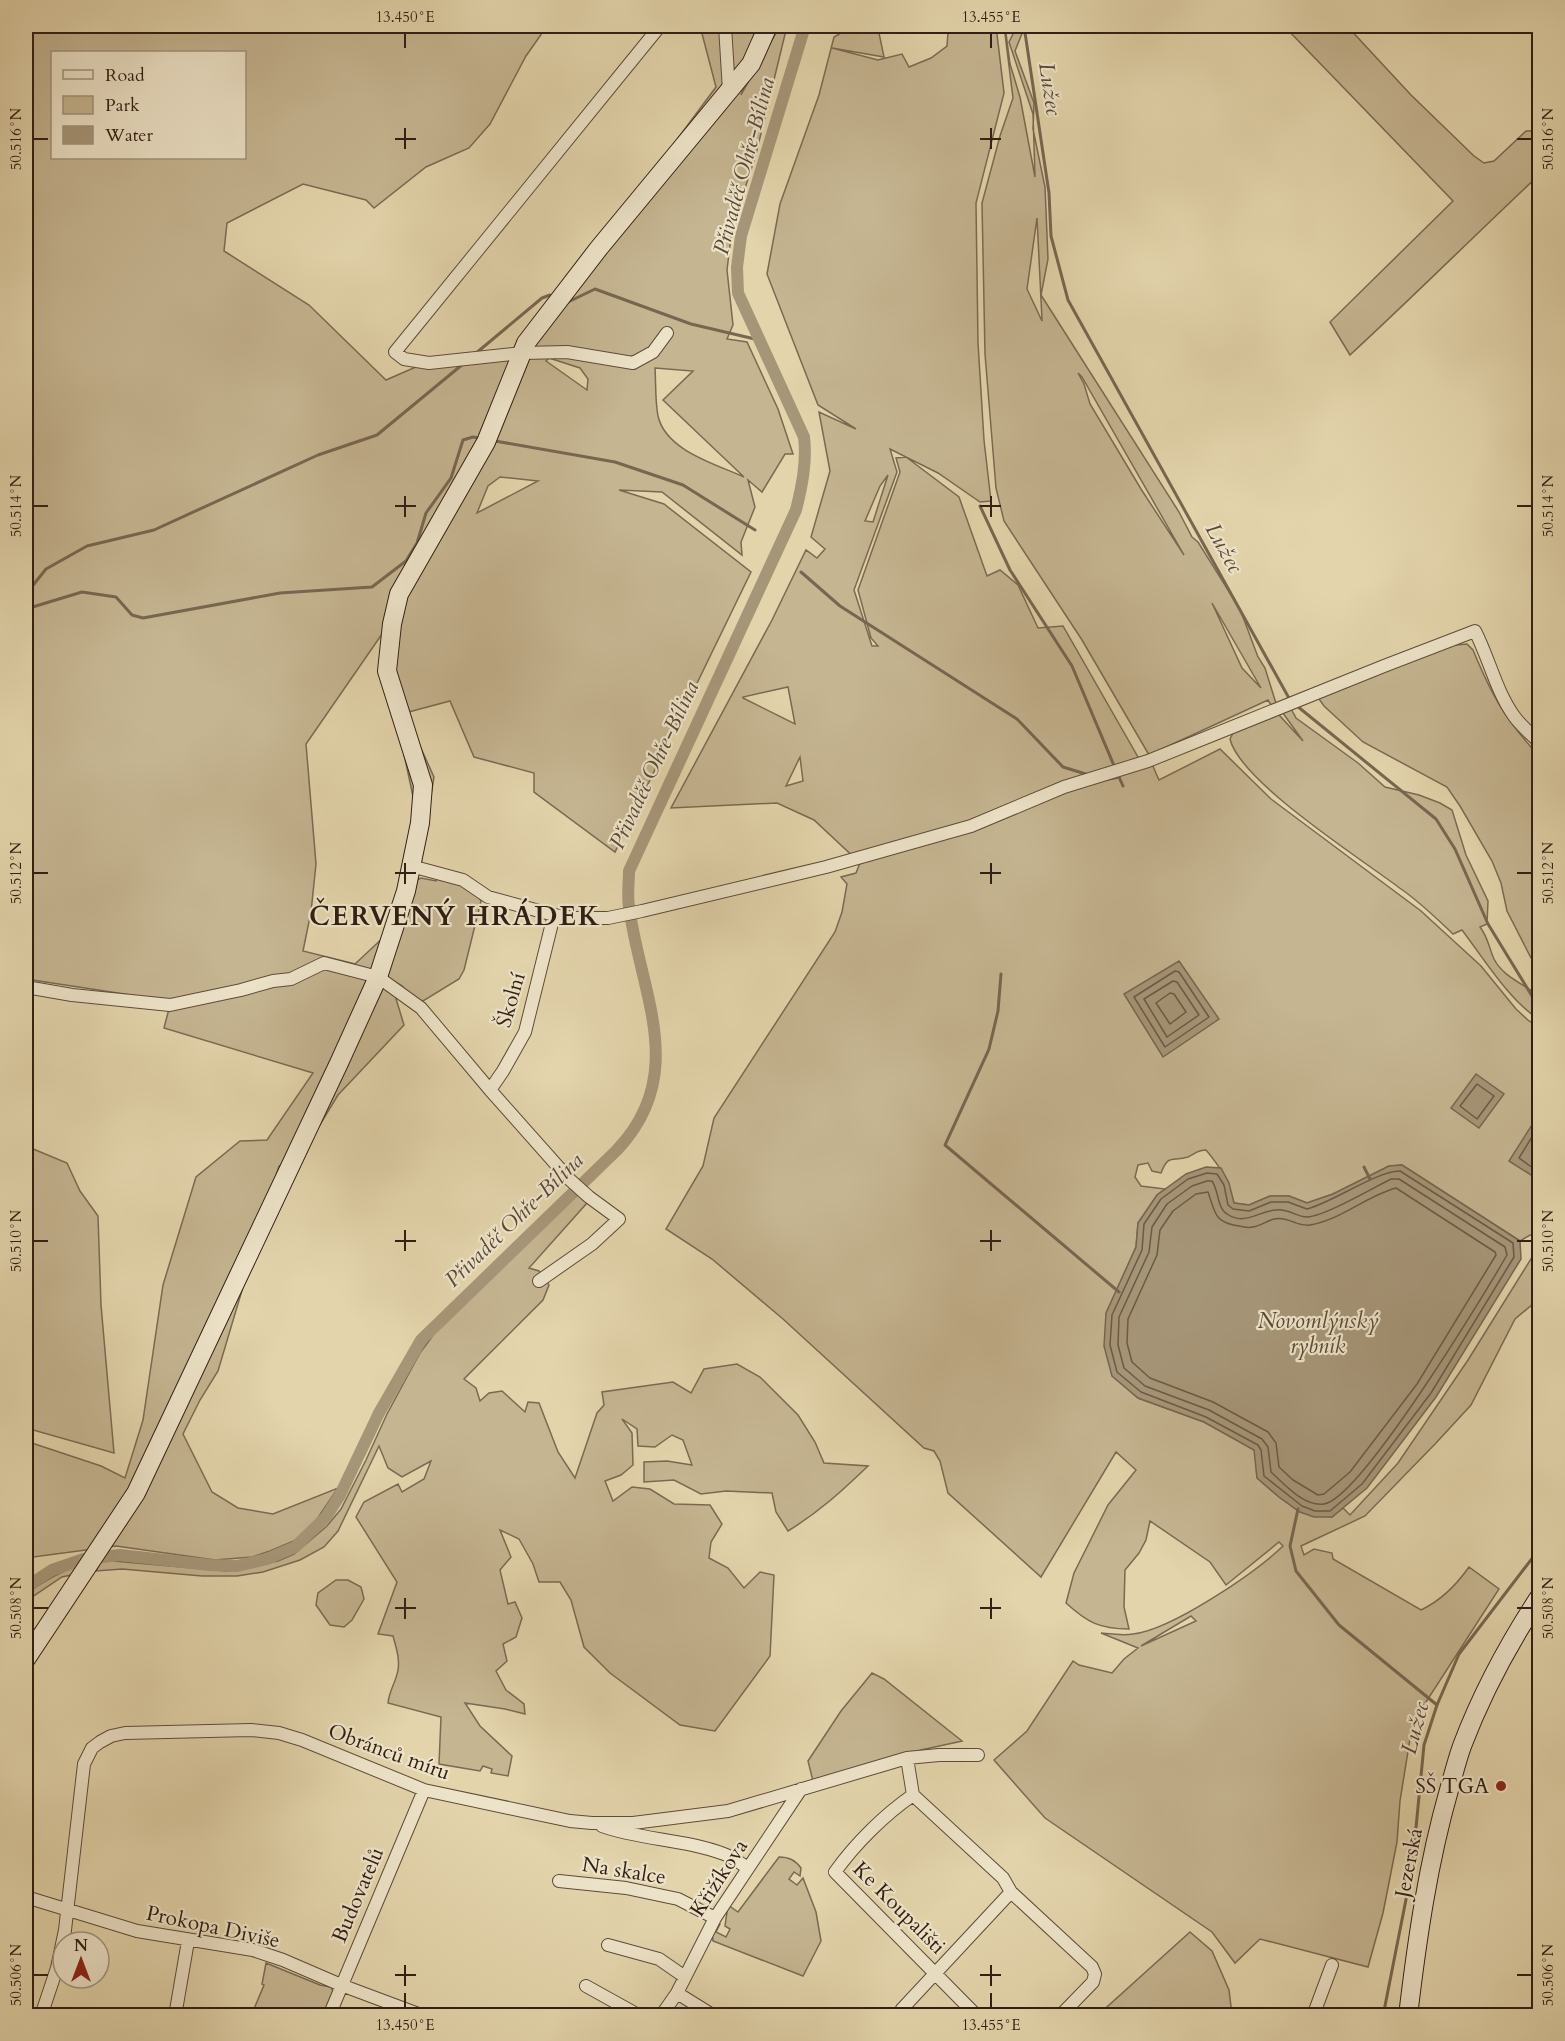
<svg xmlns="http://www.w3.org/2000/svg" width="1565" height="2041" font-family="Cardo,serif">
	<rect width="100%" height="100%" fill="#e3d4ab"/>
	<filter id="stains"><feTurbulence type="fractalNoise" baseFrequency=".00333" numOctaves="4"/><feColorMatrix values="0 0 0 0 .2 0 0 0 0 .09 0 0 0 0 .02 0 0 0 .5 -.17"/></filter>
	<radialGradient id="worn" r=".72"><stop offset=".6" stop-color="#630" stop-opacity="0"/><stop offset="1" stop-color="#630" stop-opacity=".3"/></radialGradient>
	<path fill="#c5b591" stroke="#7a6a52" stroke-width="1.5" fill-rule="evenodd" d="M26,26h521l-21,30 -36,68 -21,24 -43,19 -52,41 -8,-8 -63,-16 -76,39 -3,28 85,54 77,75 48,-21 88,-11 194,-261 -16,-61h64l-23,69 39,-69h7l-31,128 -24,75 -5,41 6,55 -6,14 20,3 31,67 15,45h-8l-23,38 -14,-12 7,27 -14,35 1,13 -80,-63 -43,-2 45,14 87,68 -136,280 -81,-60v-19l-60,-16 -24,-56 -45,12 29,64 -17,103 4,-2 15,3 1,-2c15,3 36,7 44,22l-17,69 -5,9 -36,22c-11,-2 -14,-7 -20,-14 -3,-3 -10,-6 -13,-8l14,46 -66,70 -37,61 -22,10 -61,205 -18,29 -17,34 29,58 26,16 35,6 65,-26 -23,34 -19,18 -26,11 -18,6 -37,3 -99,-14 -90,12v-117l75,25 24,12 18,-58 20,-135 33,-108 44,-36 27,-1 46,-67 -149,-45 7,-27 -145,-22zM52,52h192v106h-192zM549,358l31,10 8,11 -1,11 -41,-29zM655,368l38,3 -30,29 81,77c-28,-13 -78,-26 -86,-61 -3,-16 -2,-32 -3,-48zM500,477l38,4 -61,32 11,-27zM382,634l14,83 21,98 -30,119 -32,30 -52,-13 8,-39 5,-48 -10,-120z
		M853,26h22l4,7 5,24 -52,-9 46,12 24,-6 7,13 22,-9 16,-12 1,-14 -4,-6h52l8,67 -28,110 2,140 6,97 7,61 -11,1 -42,-29 -48,-24 7,23 -43,118 18,56h6l-7,-8 -13,-48 42,-118 -4,-14 10,-1 53,40 28,79 13,-6 18,15 20,43 25,-2 75,131 14,7 7,16 61,-31 51,50 150,112 60,55 35,43 13,12 10,5 1,203 -5,7 -5,-1 -10,6 -118,-76 -13,1 -56,28 -26,9 -18,-7h-19l-21,9 -15,-2c-6,-23 -12,-34 -28,-53 -9,0 -11,4 -18,7 -16,5 -19,-4 -27,16l-9,-2 -4,-8 -10,2 -3,12 6,9 24,3 -8,6 -19,28 -2,24 -30,67 6,61 26,23 66,24 51,28 2,28 22,19 21,15 32,5 11,-9 7,7 48,-52 70,-103 71,-114v53l-24,20 -44,86 -35,38 -71,73 -64,30 3,9 10,-6 18,4 1,6 88,51c19,-9 36,-26 48,-43l30,22 -75,116 -14,34 -10,62 -3,41 -14,71 -15,54 -108,-28 -25,24 -23,-31 -167,-114 -51,-58 33,-29 46,-70 6,4 33,8 12,-14 14,-11 -37,-15c10,1 22,3 32,1 38,-4 122,-61 150,-88l-4,-4 -53,43 -16,-23 -60,-41 -4,19 -7,13 -14,17 -1,37 5,22c-30,0 -42,-7 -63,-26l8,-30 34,-68 28,-35 -20,-18 -75,125 -93,-84 -8,-32 -6,-10 -10,-3 -141,-129 -71,-60 -46,-30 37,-63 11,-48 121,-186 7,-20 5,-28 -6,-7 15,-4 4,-10 -46,-43 -37,-17 -106,5 101,-188 34,-70 11,8 8,-9 -14,-12 19,-66 -11,-59 37,17 -38,-24 -51,-131 13,-70 39,-109 15,-58zM888,475l-15,47 -8,-1 15,-35zM788,687l7,37 -52,-26v-1zM800,757l3,24 -17,5zM1191,1616l5,5 -55,25z
		M1004,26h7l-5,7 4,31 10,33 15,80 -2,-63 -24,-72 8,-16h8l-10,25 19,52 -1,26 12,58 3,72 -7,36 138,217 13,25 6,5 42,67 18,48 7,11 15,48 23,25 -23,-32 9,-4 7,13 62,45 27,24 34,8 21,8 12,7 14,45 22,46 -1,23 -7,3c8,10 9,21 14,32 9,18 30,25 45,37v23c-28,-16 -57,-63 -77,-89l-9,4c-17,-16 -33,-32 -52,-45 -38,-29 -161,-107 -171,-150l5,-10 40,-17 -7,-12 -119,55 -67,-115 -78,-119 -8,-33 -11,-134 -3,-151 18,-67 13,-38zM1037,218l5,102v1l-15,-32zM1078,373l4,4 102,178 -43,-66 -51,-85 -6,-20zM1212,603l49,85 -19,-20z
		M1284,26h63l64,69 63,61 10,7 10,-2 32,-30h6l7,7v37c-63,59 -125,121 -189,180l-20,-33 123,-121z
		M1467,644l6,6c19,46 32,69 66,106v205l-8,-3 -24,-47 -6,-28 -9,-22 -32,-55 -13,-19 -84,-45 -39,-36 -7,-10 128,-50z
		M26,1146l41,17 13,28 18,25 3,89 13,148 -88,-25z
		M577,1194l10,9 -58,65 10,3 10,14 -6,15 -79,79 12,9 4,13 9,-8 13,-2 23,21 3,-10 11,1 19,49 17,26 22,-65 7,-8 -2,-13 71,-10 18,11 13,-24 33,-5 23,13 38,38 17,27 9,21 44,3c-26,25 -49,46 -80,65l-12,-19 -4,-19 -46,-2 -25,3 -27,-14 -30,2v-20l23,-1 25,4 -9,-25 -11,-5 -17,12 -17,-1 -1,-17 -15,-10 10,14 1,32 -12,10 -16,6 8,20 19,-14 18,2 24,15 36,1 12,19 -11,18 -2,16 19,10 16,20 16,-16 14,3 -4,81 -55,75 -35,-6 -70,-52 -26,-26 -13,-47 -11,-18h-21l-6,-18 -14,-25 -19,-9 11,27 -11,13 8,34 7,-2 7,16 -6,19 -13,7 4,17 -11,10 10,19 18,14 1,10 -20,-5 -40,-6 15,23 32,30 -4,20 -17,-3 1,-4 -9,-3 -3,5 -41,-7 2,-47 -53,-14c1,-12 8,-21 10,-33 2,-11 -2,-23 -5,-34l-15,-2 19,-52 -41,-65 8,-15 34,-18 4,8 22,-13 7,-18 -29,16 -14,-9 -9,-22 -41,85 -14,16 -24,13 -37,12 -26,4h-35l-80,-7 -26,2 6,-11 125,11 51,-10 16,-7 33,-28 14,-17 25,-49 21,-46 33,-61 14,-19z
		M81,1564l-5,10 -14,3 -36,24v-7c17,-13 34,-22 55,-30z
		M336,1580h12l13,7 3,12 -12,21 -8,7 -14,-2 -14,-20 2,-12z
		M872,1673l12,6 78,62 -41,9 -108,31 -5,-20 33,-50z
		M779,1857c10,0 16,3 22,11l-1,8 -6,-4 -5,7 8,6 6,-7 13,34 5,29 -18,35 -90,-35 -1,-10 3,-10 5,3 -4,8 10,5 4,-8 -5,-3 3,-21 10,7z
		M1190,1932l22,19 17,39 3,25h-134z
		M266,1963l54,22 11,2 2,4 -10,24 -72,1 13,-31 -2,-1z"/>
	<path fill="#a69678" stroke="#776650" stroke-width="1.5" d="M1179,961l40,58 -56,38 -39,-63z
		M1476,1074l28,20 -25,34 -28,-20z
		M1537,1117l3,2 -1,61 -30,-19z
		M1402,1165l118,76 1,18 -85,138 -69,91 -35,29h-18l-14,-5 -21,-15 -22,-19 -3,-28 -50,-28 -66,-24 -26,-22 -8,-30 2,-33 30,-66 2,-24 19,-28 29,-21 20,-7 15,1 8,15 5,20 15,2 21,-9h19l18,7 26,-9 56,-28z"/>
	<g fill="none" stroke-linecap="round" stroke-linejoin="round">
		<path stroke="#6b5a46" stroke-width="1.5" d="M1175,971l4,1 30,45 -44,30 -31,-50z
			M1173,981l4,1 22,33 -32,22 -23,-38z
			M1170,993l4,1 12,18 -16,12 -14,-21z
			M1477,1084l17,12 -17,23 -17,-13z
			M1540,1124l-21,34 21,15
			M1400,1171l113,72 1,14 -83,136 -69,91 -32,27h-15l-13,-5 -38,-30 -3,-26 -3,-5 -52,-28 -65,-25 -24,-20 -7,-27 2,-30 30,-65 2,-26 17,-25 27,-20 19,-6 10,1 7,11 4,20 5,4 16,2 22,-9h17l19,7c29,-8 67,-37 93,-38z
			M1391,1179h8l106,68 2,8c-23,40 -146,243 -183,249 -20,3 -40,-20 -53,-32l-3,-25 -6,-8 -53,-29 -64,-24 -21,-18 -6,-23 1,-28 30,-65 3,-25 15,-23 25,-18 15,-5h5c7,10 5,27 15,33 17,12 32,-3 49,-4 12,-2 20,7 31,7 18,-1 66,-29 84,-38z
			M1396,1188l99,64 1,3 -79,129 -67,88 -26,22 -6,1 -25,-15 -14,-13 -3,-24 -8,-11 -55,-30 -63,-24 -18,-16 -5,-19 1,-24 29,-64 3,-25 13,-19 23,-17 12,-2c7,20 6,31 31,34 4,1 9,2 14,1 7,-1 14,-6 21,-8 14,-3 23,8 36,6 31,-5 56,-29 86,-37z"/>
		<path stroke="#776650" stroke-width="3" d="M1024,26l25,167 2,43 17,64 222,400
			M566,303l29,-14 96,35 68,16
			M475,354l67,-56 8,-3 5,3
			M495,441l120,21 68,23 72,45
			M980,506l30,64 62,96 43,102
			M801,572l39,34 177,113 46,48 26,8
			M26,594l20,-25 41,-23 67,-16 164,-75 59,-20 86,-71
			M26,609l56,-17 34,5 16,18 11,3 137,-25 92,-6 34,-26 11,-18 9,-30 25,-35 12,-38 10,-3 6,1
			M1297,706l139,113 19,30 33,75 52,85
			M1104,780l15,-3 4,9
			M1001,974l-3,37 -9,38 -44,96 174,147
			M1364,1167l6,12
			M1298,1509l-8,37 6,25 43,54 98,80
			M1383,2016l29,-147 12,-124 13,-40 22,-51 81,-106"/>
		<path stroke="#a69678" stroke-width="12" d="M26,1587l26,-17 32,-11 36,-4 90,10 27,1 30,-7 28,-12 31,-30 14,-22 39,-82 42,-73 196,-190c72,-76 24,-155 12,-243 -2,-11 0,-24 0,-36l167,-361c6,-24 11,-48 8,-73l-66,-144 -1,-26 4,-31 64,-210"/>
		<g stroke="#5d4c3a" stroke-width="14">
			<path id="street" d="M660,26l-265,326 9,7 25,4 93,-10 45,-1 66,11 20,-11 14,-19
				M725,26l4,65
				M411,866l52,14 25,17 66,18 20,3h34l34,-7 184,-44 145,-41 93,-39 84,-26 236,-95 91,-35c14,27 21,60 39,85 7,10 17,18 26,27
				M26,987l46,8 98,10 71,-15 32,-9 18,-2 33,-16 54,14 43,31 69,82 79,89 20,18 30,22 -27,25 -53,37
				M490,1090l13,-19 22,-39 29,-117
				M907,1758l6,37 90,83 8,14 81,75 3,7 -2,8 -33,34
				M913,1795c-29,20 -58,49 -78,77l142,144
				M602,1826c39,14 83,13 122,28 8,3 16,9 24,14
				M559,1881l67,7 52,11 37,19
				M26,1897l111,34 116,19 30,10 58,25 83,31
				M608,1945l51,14 26,18
				M586,1986l54,30
				M677,1993l38,-75 86,-129
				M41,2016l16,-48 8,-38 19,-166 8,-16 8,-6 11,-6 14,-3 126,-3 28,3 23,7 122,50 146,31 22,2h41l95,-12 179,-53 32,-3h39
				M175,2016l13,-75
				M329,2016l95,-226
				M661,2016l16,-23 37,23
				M898,2016l4,-7 109,-117
				M1313,2016l19,-51"/>
		</g>
		<g stroke="#301e14" stroke-width="20">
			<path id="secondary" d="M26,1659l110,-166 203,-430 39,-86 28,-86 14,-68 3,-38 -36,-114 5,-47 7,-30 87,-152 40,-99 73,-95 152,-184 17,-38
				M1408,2016c9,-76 20,-153 41,-226 4,-14 8,-30 13,-44 20,-53 47,-103 78,-150"/>
		</g>
		<use href="#street" stroke="#ede3c8" stroke-width="12"/>
		<use href="#secondary" stroke="#ede3c8" stroke-width="18"/>
	</g>
	<path fill="none" stroke="#301e14" stroke-width="2" d="M405,33v15M991,33v15M405,128v21M991,128v21M33,139h15M395,139h21M980,139h21M1517,139h15M405,496v21M991,496v21M33,506h15M395,506h21M980,506h21M1517,506h15M405,863v21M991,863v21M33,873h15M395,873h21M980,873h21M1517,873h15M405,1230v21M991,1230v21M33,1241h15M395,1241h21M980,1241h21M1517,1241h15M405,1598v21M991,1598v21M33,1608h15M395,1608h21M980,1608h21M1517,1608h15M405,1965v21M991,1965v21M33,1975h15M395,1975h21M980,1975h21M1517,1975h15M405,1993v15M991,1993v15"/>
	<circle fill="#8f2418" stroke="#ede3c8" stroke-width="2" cx="1501" cy="1786" r="6"/>
	<g text-anchor="middle" dominant-baseline="central" stroke-width="4.5" stroke-linejoin="round" paint-order="stroke">
		<g font-size="21" fill="#301e14" stroke="#ede3c8">
			<text transform="translate(511 1000) rotate(-74)">Školní</text>
			<text transform="translate(389 1752) rotate(20)">Obránců míru</text>
			<text transform="translate(1409 1863) rotate(-79)">Jezerská</text>
			<text transform="translate(624 1871) rotate(9)">Na skalce</text>
			<text transform="translate(719 1878) rotate(-57)">Křižíkova</text>
			<text transform="translate(358 1895) rotate(-67)">Budovatelů</text>
			<text transform="translate(899 1908) rotate(45)">Ke Koupališti</text>
			<text transform="translate(213 1927) rotate(12)">Prokopa Diviše</text>
		</g>
		<g font-size="21" fill="#301e14" stroke="#ede3c8" text-anchor="end">
			<text x="1489" y="1786">SŠ TGA</text>
		</g>
		<g font-size="22" font-style="italic" fill="#594837" stroke="#ede3c8">
			<text transform="translate(1050 89) rotate(81)">Lužec</text>
			<text transform="translate(744 166) rotate(-75)">Přivaděč Ohře-Bílina</text>
			<text transform="translate(1224 548) rotate(61)">Lužec</text>
			<text transform="translate(654 765) rotate(-65)">Přivaděč Ohře-Bílina</text>
			<text transform="translate(514 1220) rotate(-44)">Přivaděč Ohře-Bílina</text>
			<text x="1318" y="1321">Novomlýnský<tspan x="1318" dy="25">rybník</tspan></text>
			<text transform="translate(1415 1728) rotate(-75)">Lužec</text>
		</g>
		<g font-size="27" font-weight="bold" letter-spacing="1.5" fill="#301e14" stroke="#ede3c8">
			<text x="455" y="916">ČERVENÝ HRÁDEK</text>
		</g>
	</g>
	<rect width="1565" height="2041" fill="none" stroke="#e3d4ab" stroke-width="66"/>
	<rect x="51" y="51" width="195" height="108" fill="#ede3c8" stroke="#a19480" stroke-width="1.5"/>
	<rect x="63" y="70" width="30" height="9" fill="#ede3c8" stroke="#a19480" stroke-width="1.5"/>
	<text x="105" y="81" font-size="18" fill="#301e14">Road</text>
	<rect x="63" y="96" width="30" height="18" fill="#c5b591" stroke="#a19480" stroke-width="1.5"/>
	<text x="105" y="111" font-size="18" fill="#301e14">Park</text>
	<rect x="63" y="126" width="30" height="18" fill="#a69678" stroke="#a19480" stroke-width="1.5"/>
	<text x="105" y="141" font-size="18" fill="#301e14">Water</text>
	<g transform="translate(81 1960)"><circle r="28" fill="#ede3c8" stroke="#a19480" stroke-width="1.5"/>
	<path d="M0-4.5L10 22L0 15L-10 22Z" fill="#8f2418"/>
	<text y="-9" font-size="16" font-weight="bold" text-anchor="middle" fill="#301e14">N</text>
	</g>
	<rect x="33" y="33" width="1499" height="1975" fill="none" stroke="#301e14" stroke-width="2"/>
	<g font-size="15" text-anchor="middle" fill="#301e14">
		<text x="405" y="22">13.450°E</text>
		<text x="991" y="22">13.455°E</text>
		<text transform="translate(16 139) rotate(-90)" y="5">50.516°N</text>
		<text transform="translate(1548 139) rotate(-90)" y="5">50.516°N</text>
		<text transform="translate(16 506) rotate(-90)" y="5">50.514°N</text>
		<text transform="translate(1548 506) rotate(-90)" y="5">50.514°N</text>
		<text transform="translate(16 873) rotate(-90)" y="5">50.512°N</text>
		<text transform="translate(1548 873) rotate(-90)" y="5">50.512°N</text>
		<text transform="translate(16 1241) rotate(-90)" y="5">50.510°N</text>
		<text transform="translate(1548 1241) rotate(-90)" y="5">50.510°N</text>
		<text transform="translate(16 1608) rotate(-90)" y="5">50.508°N</text>
		<text transform="translate(1548 1608) rotate(-90)" y="5">50.508°N</text>
		<text transform="translate(16 1975) rotate(-90)" y="5">50.506°N</text>
		<text transform="translate(1548 1975) rotate(-90)" y="5">50.506°N</text>
		<text x="405" y="2030">13.450°E</text>
		<text x="991" y="2030">13.455°E</text>
	</g>
	<rect width="100%" height="100%" filter="url(#stains)"/>
	<rect width="100%" height="100%" fill="url(#worn)"/>
</svg>
